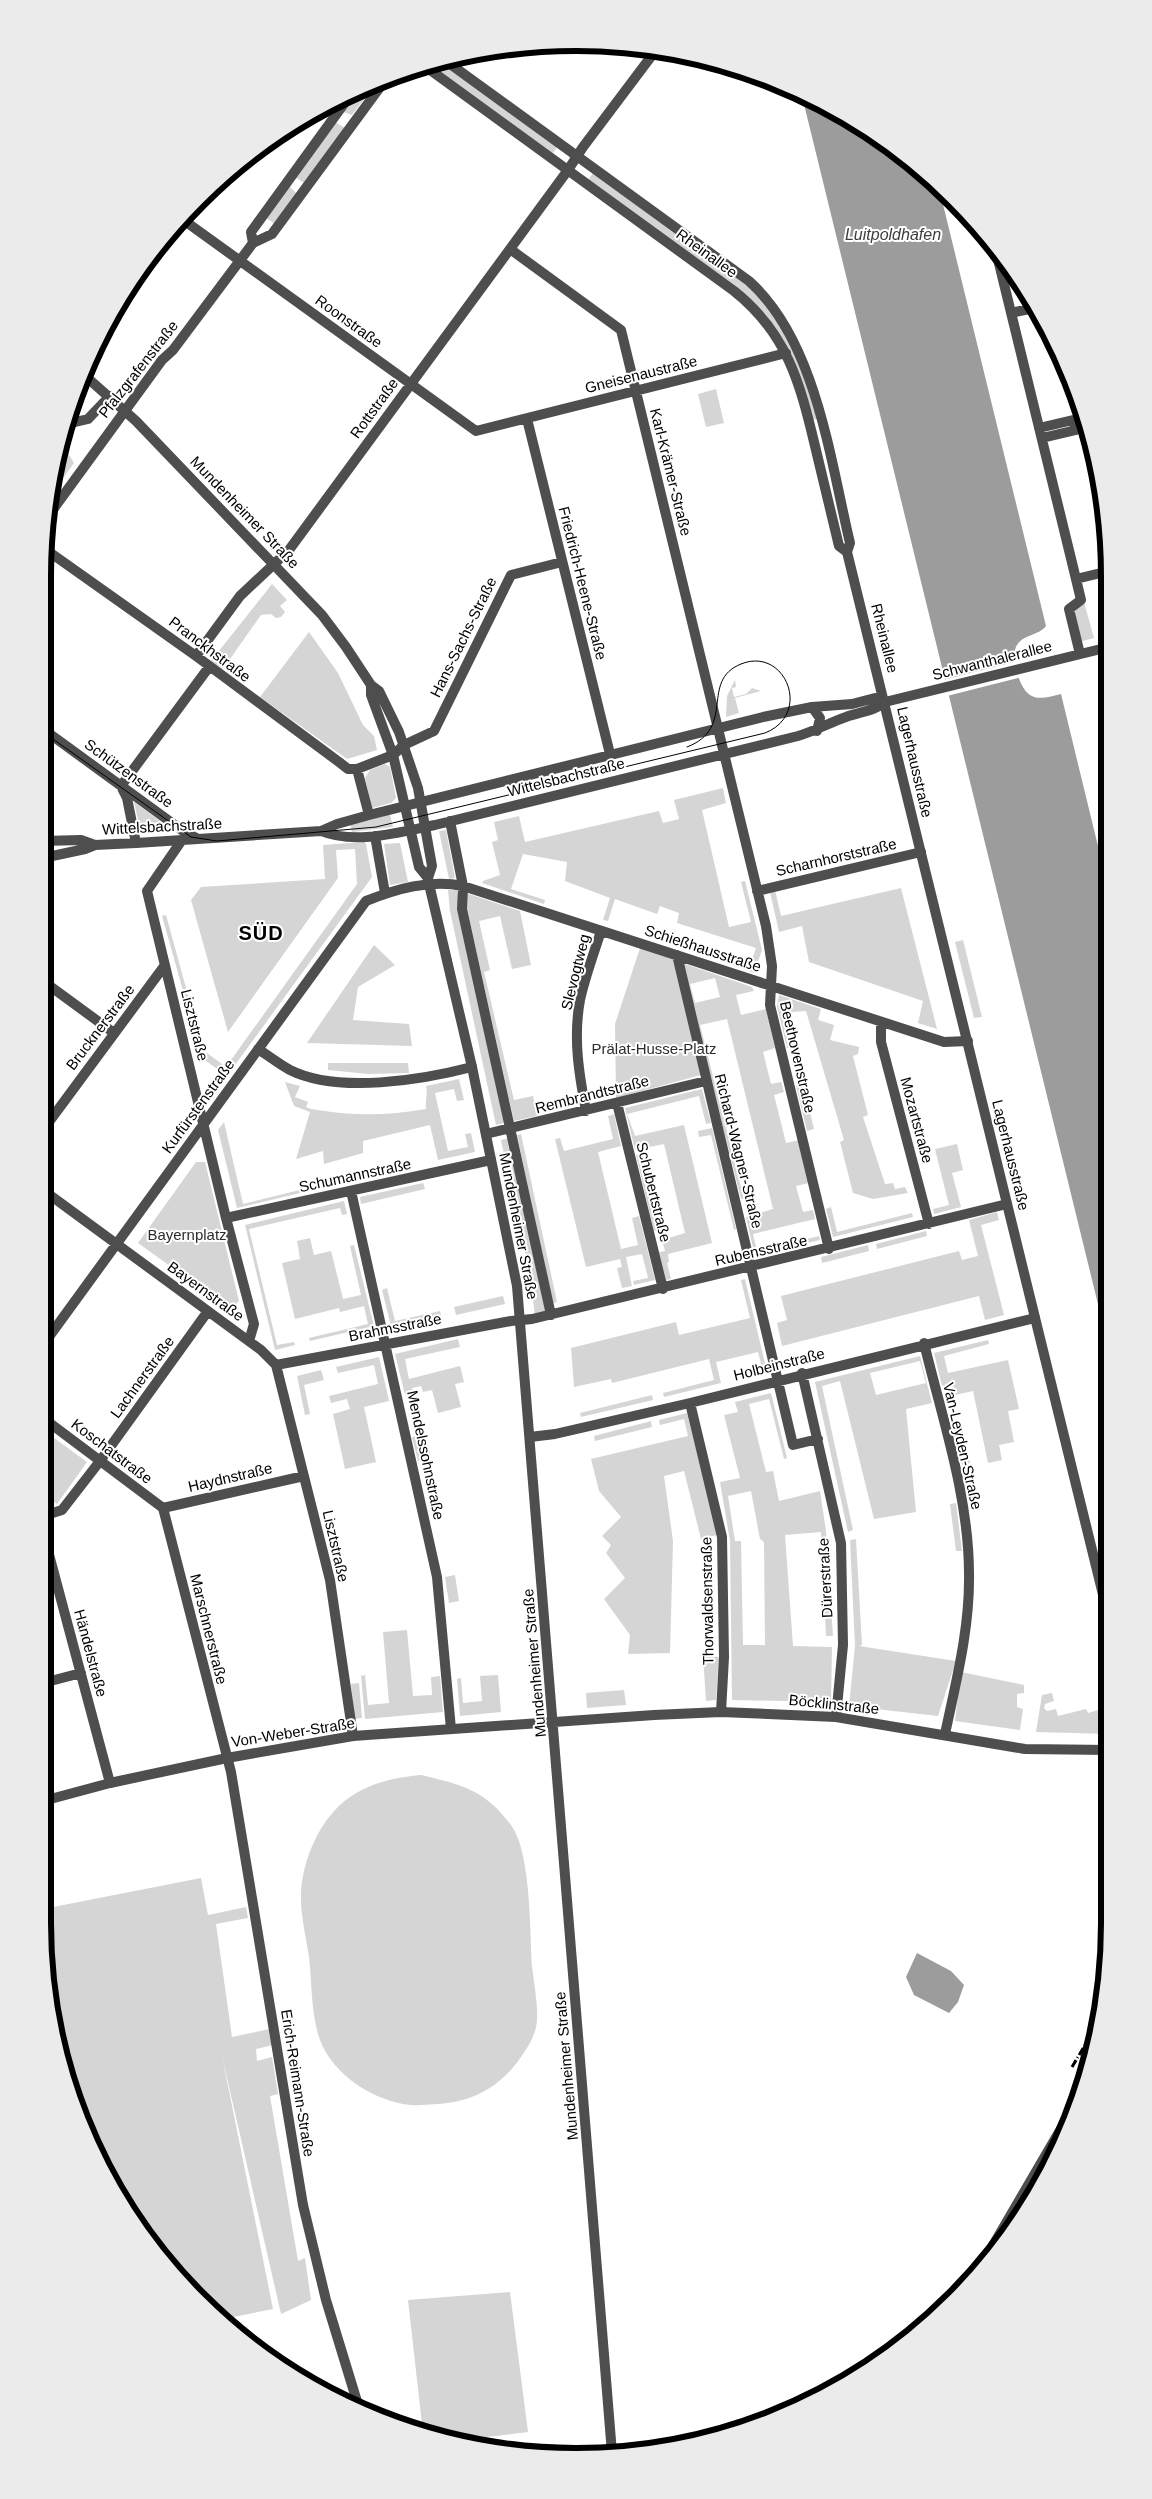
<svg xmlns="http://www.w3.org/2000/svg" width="1152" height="2499" font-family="Helvetica,sans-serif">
	<rect width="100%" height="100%" fill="#fff"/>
	<path fill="#d5d5d5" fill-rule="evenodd" d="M440,62l118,84 -5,7 -123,-87z
		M377,82l-25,33 -9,-3 16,-22z
		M335,122l10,6 -41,55 -9,-6z
		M593,173l149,106 33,36 30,62 12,42 -5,1c-16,-49 -28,-96 -71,-129l-153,-111z
		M289,186l8,8 -22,30 -9,-6z
		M716,389l8,34 -18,4 -8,-33z
		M62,443l12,20 -24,33 3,-24z
		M272,584l15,16 -7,6 5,6 -4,5 -5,1 -5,-4 -10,1 -38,54 -12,-8z
		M1084,602l10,36 -15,4 -8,-30z
		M309,632l29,41 25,52 11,11 3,14 -30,9 -87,-62z
		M735,680l1,7 -4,1 2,9 12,-3 6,-6 9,3 -26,7 4,15 -13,4 1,-21z
		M385,764l5,3 6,31 -5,5 -19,5 -7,-30 5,-8z
		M723,788l3,15 -24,7 27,117 22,-5 -10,-40 4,-1 17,69 -8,23 -35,-13 2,-4 29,10 6,-18 -79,-25 2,-10 -19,-7 -3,8 -42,-15 -7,22 -5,-1 7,-22 -45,-17 2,-19 -44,-8 -12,35 34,11 -1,4 -62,-21 1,-2 17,-6 -8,-33 6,-2 -4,-18 25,-6 6,26 134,-31 4,12 16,-4 -5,-19z
		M134,802l39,29 -32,2z
		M390,814l3,13 -41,5 -2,-9z
		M446,830l9,48 -6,1 -10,-48z
		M364,842l2,2 6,33 -145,199 -25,-18 -40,-142 4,-1 37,135 23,17 131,-183 -2,-35 -19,1 2,28 -110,154 -37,-132 10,-13 124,-8 -2,-34z
		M400,843l8,39 -18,3 -6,-41z
		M901,888l36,141 -19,-6 5,-22 -114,-39 -7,-36 -23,6 -9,-40 5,-2 6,26z
		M448,890h9l2,24 45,209 -8,2 -46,-214z
		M466,893l54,18 11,54 -19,4 -12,-53 -21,5 11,49 -6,2 30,128 19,-4 4,20 -23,5 -48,-217z
		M963,940l19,77 -8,1 -19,-76z
		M374,945l21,20 -37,22 -5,33 56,4 3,22 -105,-3z
		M640,948l34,11 27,116 -85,23 -1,-74z
		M685,964l67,23 2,4 -18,4 5,20 25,-6 9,39 -12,4 8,32 10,-2 3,10 -10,3 12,48 13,-3 10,43 -13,3 7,26 10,-2 2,9 -62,15 4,17 62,-15 1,4 -65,16 -9,-39 27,-8 -46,-190 -27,6 44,174h-3l-59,-234zM715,978l5,19 -25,6 -5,-19z
		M779,995l42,14 -3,11 16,5 -4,15 29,7 -1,7 -5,2 15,59 -5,2 22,67 8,-1 2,6 10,-2 3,6 -35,6 -20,-6 -13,-51 4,-2 -38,-129 -15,1v3l-6,1 7,31 -5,1 -10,-42z
		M328,1063h80l1,10 -41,1 -40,-4z
		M459,1079l5,21 -7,1 -3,-12 -19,4 13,58 20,-4 -3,-13 6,-1 4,19 -37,8 -8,-35 -67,16v12l-39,11 -1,-13 -27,8 14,-47 -16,-6 -9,-24 15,4 -5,11 13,5 -2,5 5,2c41,7 74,7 115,0 -1,-8 2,-15 0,-23z
		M803,1084l11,45 -7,2 -11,-45z
		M702,1089l9,34 -5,1 -7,-28 -72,18 8,22 49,-11 28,118 -44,11 1,8 -2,1 4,16 -5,1 -7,-28 6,-1 -3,-11 23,-7 -21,-89 -29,6 -10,-42z
		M614,1114l7,32 -23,6 23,97 17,-4 -6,-27 7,-2 16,64 -21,5 -1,-4 15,-3 -6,-24 -16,3 6,29 -10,2 -5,-20 5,-1 -2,-8 -34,8 -31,-128 5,-1 4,13 49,-12 -5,-23z
		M224,1122l19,82 81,-20 1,3 -88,21 -19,-78z
		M712,1128l24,101 -2,1 -23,-95 -12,2 -1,-6z
		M521,1134l36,168 -4,1 -36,-168z
		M509,1138l37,176 -11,2 -5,-41 -29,-135z
		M957,1144l6,26 -11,3 9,34 -27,7 -1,-5 16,-4 -14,-56z
		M639,1154l18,76 -3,1 -18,-76z
		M196,1162h9l34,139 -8,9 -93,-67z
		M423,1183l2,6 -64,15 -1,-7z
		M344,1201l3,13 -5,1 -2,-7 -91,21 28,116 17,-3 1,3 -20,5 -30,-125z
		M831,1207l6,25 75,-19 1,4 -80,20 -7,-28z
		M997,1212l2,8 -18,5 23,90 -19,5 -6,-24 -197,50 -5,-23 10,-3 -6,-24 178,-45 3,9 16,-4 -9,-36z
		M926,1231l1,5 -50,13 -1,-5z
		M310,1238l4,17 17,-4 12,48 18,-4 -11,-49 4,-1 20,81 -64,15 -1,-3 59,-14 -4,-18 -24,6 -1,-4 -44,11 -13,-56 18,-4 -3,-18z
		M868,1245l1,6 -47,12 -1,-6z
		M745,1279l22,93 -16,4 -1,-6 12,-3 -4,-15 -42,10 5,21 -57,14 -1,-4 51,-13 -5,-21 -97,24 -1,-4 -37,8 -3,-39 105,-26 3,13 71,-17 -9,-38z
		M387,1288l8,33 45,-10 2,8 -50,11 -10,-40z
		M503,1296l2,8 -49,11 -2,-8z
		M458,1339l2,8 -55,12 4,20 51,-13 4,16 -9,2 6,23 -23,6 -6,-23 -9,2 -2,-6 -9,2 1,5 -8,2 -10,-41z
		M988,1340l1,4 -45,12 4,17 60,-13 11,49 -11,2 6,31 -15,3 3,15 -14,3 -15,-72 -18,4 -2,-11 -11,2 -8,-33z
		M920,1356l12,47 -26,6 10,103 -42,7 -34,-138 -18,5 31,144 -5,2 -33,-150zM920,1361l6,22 -50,12 -6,-22z
		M379,1357l10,44 -25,6 12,55 -31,7 -12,-55 17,-5 -3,-10 -16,4 -2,-7 49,-12 -4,-19 -36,8 -2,-6z
		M321,1370l3,10 -20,5 6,29 -5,1 -8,-39z
		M771,1393l16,65 -3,1 -15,-60 -20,5 17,68 7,-1 6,30 41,-10 6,40 7,105h-7l-5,-104 -36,3 8,111 39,1 -1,55 -99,-2 -2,-159 -10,-59 20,-4 -16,-63 14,-3 -3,-10zM751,1491l9,48 4,3 1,103h-22l-2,-104h-6l-7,-45z
		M652,1395l1,5 -72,17 -1,-4z
		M687,1413l30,122 -16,4 -17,-68 -20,5 9,65 -3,112 -42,1 2,-19 -26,-36 21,-21 -19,-25 5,-8 -9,-9 19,-19 -22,-26 -8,-32 97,-23 -4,-17 -24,6 -1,-5z
		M651,1421l1,6 -57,14 -1,-5z
		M961,1427l9,36 -8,2 -9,-36z
		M43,1430l44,32 -30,42 -14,-10z
		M425,1434l6,24 -13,3 -6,-24z
		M956,1503l6,48h-6l-6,-47z
		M856,1539l6,106 -3,1 97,15 -18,55 -89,-10 6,-60 -5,-106z
		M455,1575l4,26 -10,2 -4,-26z
		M407,1630l6,66 19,-1 -1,-18 9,-1 3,36 -78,7 -4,-43 4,-1 3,30 21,-2 -6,-71z
		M703,1655l16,2 -3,43 -10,1z
		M961,1672l63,13v8l-7,1v13l6,2 -3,21 -65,-9z
		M498,1675l3,37 -41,4 -3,-37 4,-1 2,25 19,-2 -2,-25z
		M359,1683l3,35 -8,1 -3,-35z
		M624,1690l2,15 -39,3 -1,-15z
		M1052,1693l2,8 -9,3 -1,4 3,3 9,-2 2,7 28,-7 2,4 21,-6v27l-73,-2 6,-37z
		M421,1775c41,10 63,14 90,50 20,27 19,106 21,141 2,18 6,37 5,55 -1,10 -6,22 -12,30 -20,32 -48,51 -87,53 -9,0 -19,2 -28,1 -36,-4 -77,-30 -90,-65 -9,-25 -8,-56 -11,-83 -3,-20 -9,-44 -8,-64 2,-38 23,-83 57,-101 20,-11 41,-15 63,-17z
		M201,1878l7,37 38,-8 2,11 -32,6 16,113 38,-8 3,16 -17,4 1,12 15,-4 6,37 -8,2 28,165 7,-3 6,42 -30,14 -59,-258 51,253 -50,10 -48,-44 -61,-85 -43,-95 -18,-68 -10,-118z
		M510,2292l18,140 -74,9 -31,-8 -15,-133z"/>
	<path fill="#9c9c9c" d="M802,96l99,57 39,39 106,434c-8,10 -22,8 -29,19 -7,10 2,44 13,50 9,6 21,1 31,-1l45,185 2,466z
		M917,1953l34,18 13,14 -6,17 -9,11 -35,-18 -8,-18z"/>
	<path fill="#fff" d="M1018,661l4,16 -75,19 -4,-16z"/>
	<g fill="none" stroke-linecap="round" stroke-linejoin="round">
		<path stroke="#4e4e4e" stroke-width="10" d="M182,219l294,212 310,-78
			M253,243l-2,-11 100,-138
			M995,247l81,332 29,-7
			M510,249l111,81 145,596 6,40 -2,39 59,244
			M1011,313l18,-4 -3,-12
			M527,419l83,335
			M67,424l21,-5 22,-23
			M1039,428l34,-8 3,10 -34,8
			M49,515l113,-155 11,-10 80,-107 19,-9 114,-155
			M45,549l151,107 143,106 9,7h9l36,-14 11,-10 30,-14 77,-156 51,-13
			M1076,579l5,21 -12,9 11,45
			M196,656l44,-60 49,-46 279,-380 15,-23 73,-97
			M812,707l8,11 -3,13
			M43,729l140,102 15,8
			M357,769l12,46
			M450,821l13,65 -1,23 89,406
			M321,831c34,14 79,1 114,-6l363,-89c17,-5 31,-13 48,-19 13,-5 29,-6 39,-15l220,-54
			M375,836l10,57
			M182,840l-35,51 79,327 28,106 -5,17
			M43,841l38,-1 14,5 41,-2 185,-12 16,-7 32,-9 394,-98 49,-10 40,-3 23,-6 10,4
			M136,843l-9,-45 -6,-12 88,-119
			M43,858l42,-9 10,-4
			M757,891l164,-39
			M43,894l4,-10 -4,-43
			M677,955l116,490 25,-6
			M43,981l71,52
			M881,1022v20l48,182
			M258,1049c11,7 21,15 32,21 48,24 132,10 182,-3
			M617,1103l46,186
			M586,1111c-7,-37 -13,-73 -6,-111 5,-23 14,-47 21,-69
			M43,1130l122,-165
			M486,1134l220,-53
			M43,1190l218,160 15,15 54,215 23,156
			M351,1191l86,386 14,152
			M226,1218l265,-58
			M924,1343c18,75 45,153 45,231 1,54 -13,108 -24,160
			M43,1345l323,-444c30,-12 64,-22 97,-15l481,156 24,-1
			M276,1365l235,-44 21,-2 475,-115
			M802,1373l39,170 2,102 -7,72
			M690,1403l32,134 2,120 -3,55
			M43,1418l120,90
			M530,1437l25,-3 135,-31 345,-85
			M163,1508l68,264 72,433 23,95 33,108
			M163,1508l141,-32
			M43,1516l19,-6 38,-49 108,-150
			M43,1532l67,251
			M43,1683l38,-10"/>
		<path stroke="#4e4e4e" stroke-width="10" d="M446,61l303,220c67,60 81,178 101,262l-3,9 261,1063
			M426,67l308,224c53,42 66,92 81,155 8,34 16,67 24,100l8,6
			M83,374l53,47 186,194 24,32 25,38 8,6 20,41 19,56 14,78 -4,12 1,6 43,183 45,219 95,1167
			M371,685v10l22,60 26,112 9,11
			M43,1801l67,-18 117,-25 126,-22 301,-21 67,-3 115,5 189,32 84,1
			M974,2278l102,-175"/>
		<path stroke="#000" stroke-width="1" d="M43,732l148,105 26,4 159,-14 389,-94c48,-19 20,-87 -24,-69 -42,17 -4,64 -54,83"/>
		<path stroke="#000" stroke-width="3" stroke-dasharray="8 2.5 1 2.5" stroke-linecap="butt" d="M1072,2067l28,-47"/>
	</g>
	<g text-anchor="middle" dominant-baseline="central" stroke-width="4" stroke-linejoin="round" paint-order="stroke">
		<g font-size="15" fill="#000" stroke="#fff">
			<text transform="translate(707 253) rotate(36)">Rheinallee</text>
			<text transform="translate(349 321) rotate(36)">Roonstraße</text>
			<text transform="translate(138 369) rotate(-52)">Pfalzgrafenstraße</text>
			<text transform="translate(641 374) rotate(-14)">Gneisenaustraße</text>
			<text transform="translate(374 408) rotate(-54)">Rottstraße</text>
			<text transform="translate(671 472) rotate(76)">Karl-Krämer-Straße</text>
			<text transform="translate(245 512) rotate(46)">Mundenheimer Straße</text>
			<text transform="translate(583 583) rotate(76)">Friedrich-Heene-Straße</text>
			<text transform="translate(463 637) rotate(-64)">Hans-Sachs-Straße</text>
			<text transform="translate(885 638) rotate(76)">Rheinallee</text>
			<text transform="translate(210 649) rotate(37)">Pranckhstraße</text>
			<text transform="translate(992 660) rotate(-14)">Schwanthalerallee</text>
			<text transform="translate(915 762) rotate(77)">Lagerhausstraße</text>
			<text transform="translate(129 773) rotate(36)">Schützenstraße</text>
			<text transform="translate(566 777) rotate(-14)">Wittelsbachstraße</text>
			<text transform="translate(162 826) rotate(-3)">Wittelsbachstraße</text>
			<text transform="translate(836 857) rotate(-13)">Scharnhorststraße</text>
			<text transform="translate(703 948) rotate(18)">Schießhausstraße</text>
			<text transform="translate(575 972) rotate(-76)">Slevogtweg</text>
			<text transform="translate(195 1025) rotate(76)">Lisztstraße</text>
			<text transform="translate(100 1027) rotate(-53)">Brucknerstraße</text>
			<text transform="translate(798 1057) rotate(77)">Beethovenstraße</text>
			<text transform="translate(592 1094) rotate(-14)">Rembrandtstraße</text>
			<text transform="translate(198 1106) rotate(-54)">Kurfürstenstraße</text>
			<text transform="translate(917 1120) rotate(75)">Mozartstraße</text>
			<text transform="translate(739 1151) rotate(76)">Richard-Wagner-Straße</text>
			<text transform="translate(1011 1155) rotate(76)">Lagerhausstraße</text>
			<text transform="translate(355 1175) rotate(-12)">Schumannstraße</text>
			<text transform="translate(654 1192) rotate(76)">Schubertstraße</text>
			<text transform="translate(519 1226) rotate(79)">Mundenheimer Straße</text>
			<text transform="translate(761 1250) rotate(-13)">Rubensstraße</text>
			<text transform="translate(206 1291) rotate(36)">Bayernstraße</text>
			<text transform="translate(395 1327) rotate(-11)">Brahmsstraße</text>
			<text transform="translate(779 1364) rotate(-14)">Holbeinstraße</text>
			<text transform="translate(142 1377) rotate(-54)">Lachnerstraße</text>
			<text transform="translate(963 1446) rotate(77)">Van-Leyden-Straße</text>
			<text transform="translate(112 1451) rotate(37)">Koschatstraße</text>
			<text transform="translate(426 1455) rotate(78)">Mendelssohnstraße</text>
			<text transform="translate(230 1477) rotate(-13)">Haydnstraße</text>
			<text transform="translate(336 1546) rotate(77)">Lisztstraße</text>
			<text transform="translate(825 1578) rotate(-93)">Dürerstraße</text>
			<text transform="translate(707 1601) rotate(-91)">Thorwaldsenstraße</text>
			<text transform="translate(209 1629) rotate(76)">Marschnerstraße</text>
			<text transform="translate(91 1653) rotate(75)">Händelstraße</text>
			<text transform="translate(534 1663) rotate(-95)">Mundenheimer Straße</text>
			<text transform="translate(834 1704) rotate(6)">Böcklinstraße</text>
			<text transform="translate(293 1732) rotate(-9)">Von-Weber-Straße</text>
			<text transform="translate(566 2066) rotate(-95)">Mundenheimer Straße</text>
			<text transform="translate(298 2083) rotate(81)">Erich-Reimann-Straße</text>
		</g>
		<g font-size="15" fill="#2c2c2c" stroke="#fff">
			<text x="654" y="1048">Prälat-Husse-Platz</text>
			<text x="187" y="1234">Bayernplatz</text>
		</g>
		<g font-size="16" font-style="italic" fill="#3d3d3d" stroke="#fff">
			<text x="893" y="234">Luitpoldhafen</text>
		</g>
		<g font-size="20" font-weight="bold" letter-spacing="1" fill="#000" stroke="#fff">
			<text x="261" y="933">SÜD</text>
		</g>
	</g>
	<path d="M0 0H1152V2499H0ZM576 51H576A525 525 0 0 1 1101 576V1923A525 525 0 0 1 576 2448H576A525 525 0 0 1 51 1923V576A525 525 0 0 1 576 51Z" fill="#ebebeb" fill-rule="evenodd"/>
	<path fill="none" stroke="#000" stroke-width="6" d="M576 51H576A525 525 0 0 1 1101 576V1923A525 525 0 0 1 576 2448H576A525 525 0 0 1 51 1923V576A525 525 0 0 1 576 51Z"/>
</svg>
